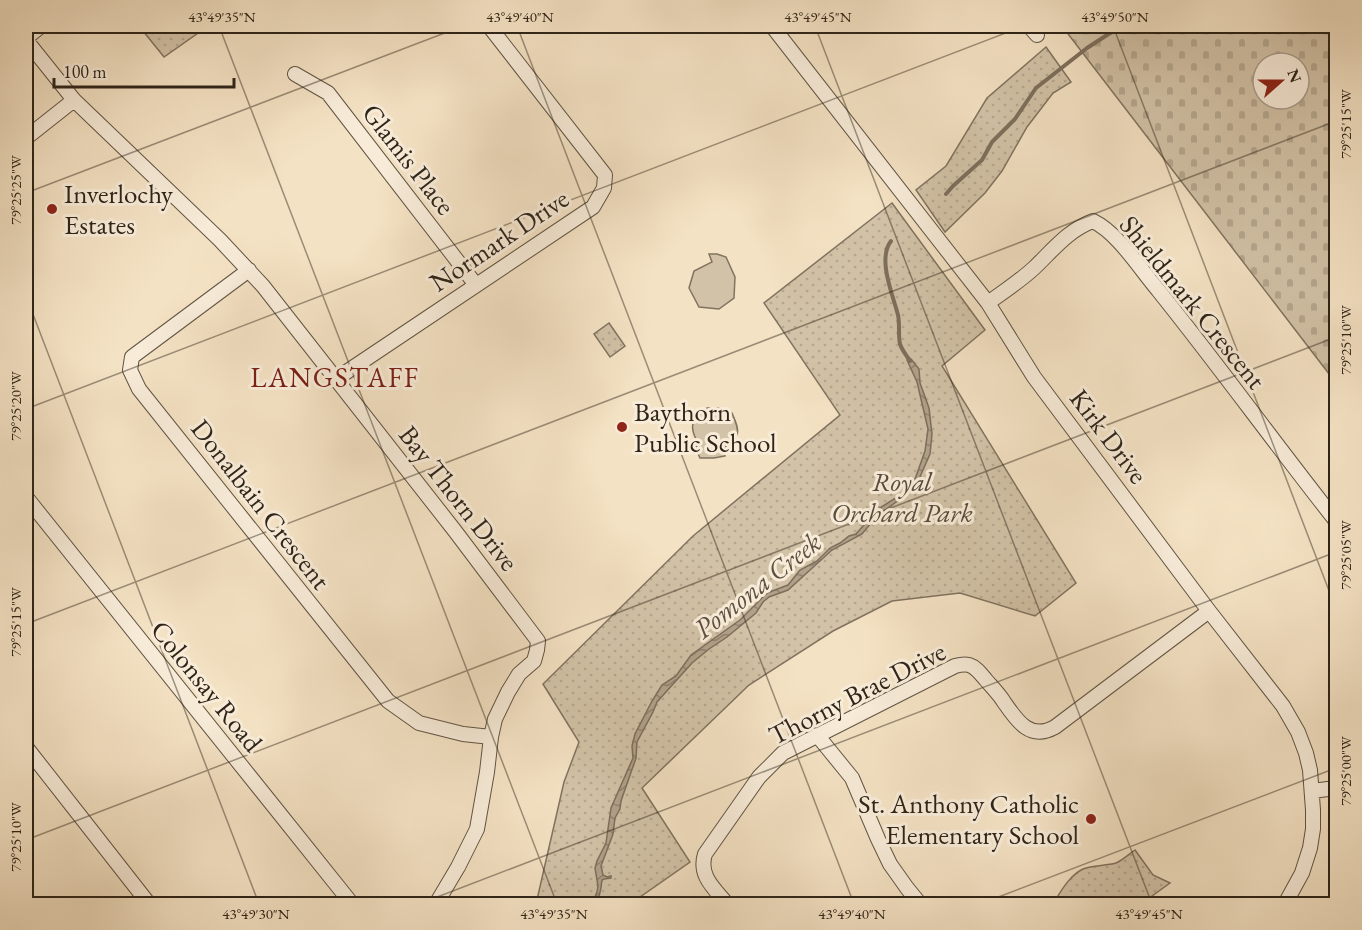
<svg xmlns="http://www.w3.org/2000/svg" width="1362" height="930" font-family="'EB Garamond',serif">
	<defs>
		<pattern id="cemetery-stones" width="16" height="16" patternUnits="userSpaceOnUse" patternTransform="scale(1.5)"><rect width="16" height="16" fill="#d2c2a7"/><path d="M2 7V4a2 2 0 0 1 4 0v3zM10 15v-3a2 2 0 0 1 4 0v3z" fill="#b5a78f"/></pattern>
		<pattern id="park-dots" width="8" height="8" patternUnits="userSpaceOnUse" patternTransform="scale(1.5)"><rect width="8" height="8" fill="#d2c2a7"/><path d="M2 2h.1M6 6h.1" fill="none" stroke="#b5a78f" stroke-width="1.8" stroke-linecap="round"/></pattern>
		<pattern id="water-waves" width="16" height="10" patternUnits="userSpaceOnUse" patternTransform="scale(1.5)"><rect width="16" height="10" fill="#b1a18a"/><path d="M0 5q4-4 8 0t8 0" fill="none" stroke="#908370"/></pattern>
	</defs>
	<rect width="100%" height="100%" fill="#f4e2c4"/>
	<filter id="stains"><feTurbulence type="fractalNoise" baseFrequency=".00333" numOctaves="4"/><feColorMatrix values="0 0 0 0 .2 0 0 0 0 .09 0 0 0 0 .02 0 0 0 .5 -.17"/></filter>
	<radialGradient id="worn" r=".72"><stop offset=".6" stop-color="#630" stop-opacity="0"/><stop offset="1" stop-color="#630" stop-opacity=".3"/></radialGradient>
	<path fill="url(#cemetery-stones)" stroke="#807360" stroke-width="1.5" fill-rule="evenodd" d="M1062,26h274v357zM1263,63h36v36h-36z"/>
	<path fill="url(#park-dots)" stroke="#807360" stroke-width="1.5" d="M139,26h69l-44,31z
		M1046,47l25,35 -18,11 -26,34 -25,44 -17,22 -40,39 -29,-42 30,-24 41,-68z
		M892,203l93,127 -43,36 134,217 -41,33 -75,-23 -68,8 -59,30 -84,54 -107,103 48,74 -57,40 -1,2h-96l28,-122 15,-40 -36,-58 150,-148 147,-121 -76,-112z
		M609,323l16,23 -15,11 -16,-23z
		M1135,850l18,25 17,8 -29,21h-88c8,-13 16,-28 30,-35 10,-4 22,-3 33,-6 7,-3 13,-9 19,-13z"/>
	<path fill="#d2c2a7" stroke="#807360" stroke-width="1.5" d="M709,254h8l9,3 9,20 -1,21 -15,11 -20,-2 -10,-19 5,-17 18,-9z
		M707,408h15l10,5c9,21 8,22 -9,36l2,7 -11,2h-14l-5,-11 4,-2c-11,-19 -8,-23 8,-37z"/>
	<path fill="url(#water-waves)" stroke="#7d6f5c" stroke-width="1.5" d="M908,358l3,1 8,10 1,14 9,25 3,26 -2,20 -11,25 -8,12 -34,25 -15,18 -30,16 -44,40 -19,7 -6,5 -7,11 -29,24 -18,12 -17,14 -35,39 -4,10 -16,30 -1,16 -15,43 -1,8 -5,9 -2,16 -12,32 2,9 4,2 4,-1v2l-7,1 -2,1c-1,9 -2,17 -6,24h-4l5,-12 1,-6 -3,-18 2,-7 9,-18 5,-35 22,-50 -1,-12 3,-12 17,-33 10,-16 14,-9 15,-21 49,-35 27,-27 21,-8 12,-15 17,-9 13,-13 10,-5 9,-7 7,-2 22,-25 21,-13 10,-8 5,-6 11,-31 3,-22 -11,-47 -10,-22z"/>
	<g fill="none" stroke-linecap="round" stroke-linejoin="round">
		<path stroke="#7d6f5c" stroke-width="4" d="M946,194l7,-8 29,-26 10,-18 23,-23 21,-31 51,-40 34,-22
			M891,241c-14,18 2,54 7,74 2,9 0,20 2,29 2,6 6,11 10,17"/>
		<g stroke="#605443" stroke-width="16">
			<path id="minor" d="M772,26l216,277 46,74 175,234 74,95 15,26 8,21 4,17 3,40v19l-3,19 -8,25 -17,31
				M1029,26l8,9
				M26,38l15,-12
				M26,40l48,60 146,140 43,46 192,245 83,110 -1,9 -3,11 -15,13 -11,18 -13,27 -4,18 -4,35 -10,57 -19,38 -22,37
				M295,74l33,19 148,192
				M26,138l48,-38
				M249,270l-117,87 -2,13 9,19 249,312 31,22 44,11 28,3
				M988,303c15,-11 32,-22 46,-35 18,-17 34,-38 59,-47 25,12 47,48 65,69 61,76 118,155 178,231
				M336,379l257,-172 11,-19 1,-13 -116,-149
				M26,497l326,407
				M817,735l35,43 26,61 12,25 17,24 13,16
				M26,747l123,157
				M1312,791l24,-3
				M727,904c-12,-15 -29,-28 -22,-50l54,-77 24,-24 172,-87c4,-1 9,-2 14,-1 7,2 12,9 17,15 6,7 13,14 18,22 13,19 26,39 51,25l154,-116"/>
		</g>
		<use href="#minor" stroke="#f8ecd9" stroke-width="14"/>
	</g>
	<path fill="none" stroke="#2e2418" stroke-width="1.5" stroke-opacity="0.45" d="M219,26l338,878M517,26l337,878M815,26l337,878M1113,26l223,583M26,193l437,-167M26,296l233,608M26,409l998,-383M26,624l1310,-503M26,840l1310,-503M419,904l917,-352M980,904l356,-136"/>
	<g fill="#8f2418" stroke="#f8ecd9" stroke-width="2">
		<circle cx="52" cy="209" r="6"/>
		<circle cx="622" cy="427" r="6"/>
		<circle cx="1091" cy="819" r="6"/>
	</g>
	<g text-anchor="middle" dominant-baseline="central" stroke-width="6" stroke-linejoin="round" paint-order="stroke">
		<g font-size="27" fill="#2e2418" stroke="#f8ecd9">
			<text transform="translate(409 159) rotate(52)">Glamis Place</text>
			<text transform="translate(499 240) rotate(-34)">Normark Drive</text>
			<text transform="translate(1193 302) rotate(51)">Shieldmark Crescent</text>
			<text transform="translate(1109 436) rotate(53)">Kirk Drive</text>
			<text transform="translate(459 498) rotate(52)">Bay Thorn Drive</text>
			<text transform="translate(261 504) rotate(52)">Donalbain Crescent</text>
			<text transform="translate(207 686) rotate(51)">Colonsay Road</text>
			<text transform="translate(857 693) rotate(-27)">Thorny Brae Drive</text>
		</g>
		<g font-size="27" fill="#2e2418" stroke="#f8ecd9" text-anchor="start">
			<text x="64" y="193">Inverlochy<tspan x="64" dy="31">Estates</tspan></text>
			<text x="634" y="411">Baythorn<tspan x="634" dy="31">Public School</tspan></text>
			<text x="1079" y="803" text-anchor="end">St. Anthony Catholic<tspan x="1079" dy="31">Elementary School</tspan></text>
		</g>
		<g font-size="27" font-style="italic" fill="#574c3c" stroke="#f8ecd9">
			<text x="902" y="481">Royal<tspan x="902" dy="31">Orchard Park</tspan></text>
		</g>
		<g font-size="28" letter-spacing="1.5" fill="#7a1f14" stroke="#f8ecd9">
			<text x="335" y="377">LANGSTAFF</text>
		</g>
		<g font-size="28" font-style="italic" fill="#5c5040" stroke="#f8ecd9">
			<text transform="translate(757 585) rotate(-38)">Pomona Creek</text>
		</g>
	</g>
	<rect width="1362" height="930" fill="none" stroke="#f4e2c4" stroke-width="66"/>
	<g transform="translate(1281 81) rotate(69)"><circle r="28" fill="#f8ecd9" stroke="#a79c8c" stroke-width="1.5"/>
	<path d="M0-4.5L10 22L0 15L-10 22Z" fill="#8f2418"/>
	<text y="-9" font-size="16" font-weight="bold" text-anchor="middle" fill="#2e2418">N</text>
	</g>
	<path d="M54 78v9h180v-9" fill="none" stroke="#2e2418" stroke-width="3"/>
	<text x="63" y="78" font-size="18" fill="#2e2418" stroke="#f8ecd9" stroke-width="4.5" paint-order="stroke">100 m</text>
	<rect x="33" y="33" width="1296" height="864" fill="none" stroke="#2e2418" stroke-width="2"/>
	<g font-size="15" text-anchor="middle" fill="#2e2418">
		<text x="222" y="22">43°49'35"N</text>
		<text x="520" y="22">43°49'40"N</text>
		<text x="818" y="22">43°49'45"N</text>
		<text x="1115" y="22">43°49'50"N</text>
		<text transform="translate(1346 124) rotate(-90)" y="5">79°25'15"W</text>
		<text transform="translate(16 190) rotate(-90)" y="5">79°25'25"W</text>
		<text transform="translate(1346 340) rotate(-90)" y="5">79°25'10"W</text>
		<text transform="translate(16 406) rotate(-90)" y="5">79°25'20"W</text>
		<text transform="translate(1346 555) rotate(-90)" y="5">79°25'05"W</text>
		<text transform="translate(16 622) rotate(-90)" y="5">79°25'15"W</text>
		<text transform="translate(1346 771) rotate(-90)" y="5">79°25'00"W</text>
		<text transform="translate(16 837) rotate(-90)" y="5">79°25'10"W</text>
		<text x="256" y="919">43°49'30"N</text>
		<text x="554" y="919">43°49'35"N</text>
		<text x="852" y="919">43°49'40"N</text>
		<text x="1149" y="919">43°49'45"N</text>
	</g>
	<rect width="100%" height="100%" filter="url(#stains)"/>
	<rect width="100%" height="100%" fill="url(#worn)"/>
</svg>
